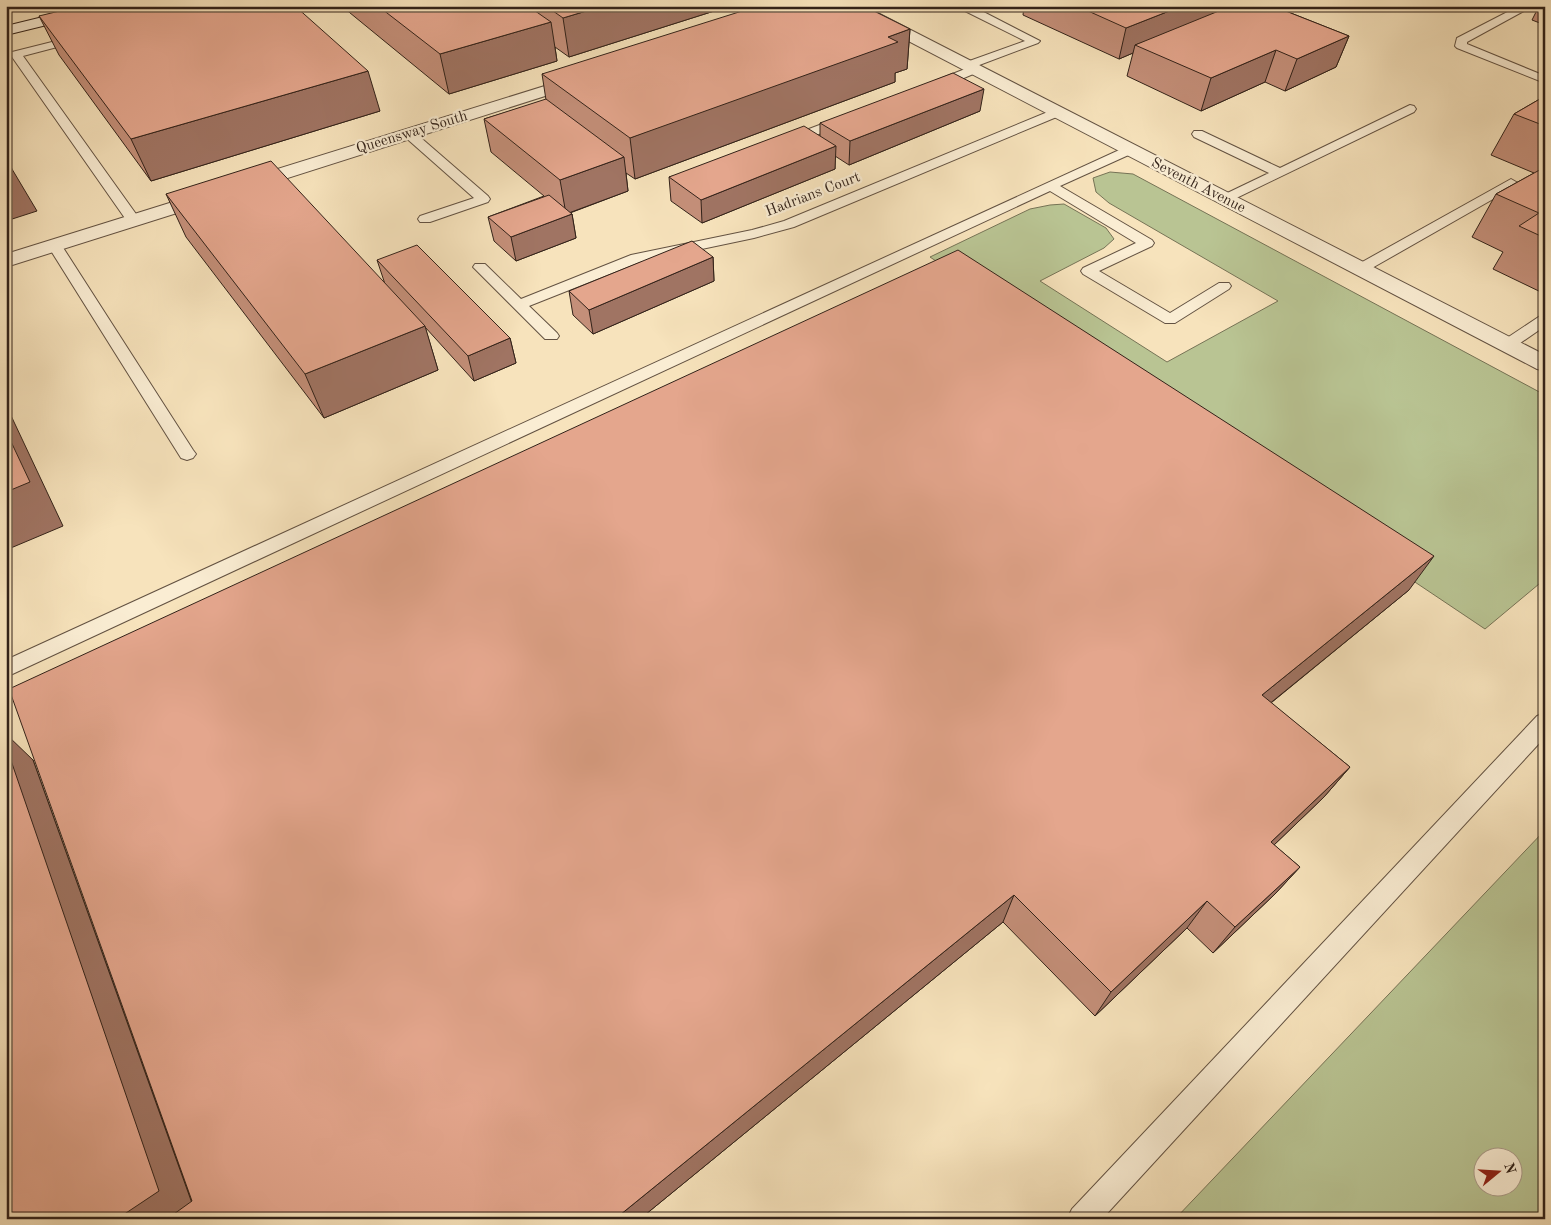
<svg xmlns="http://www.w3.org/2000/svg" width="1551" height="1225" font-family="'Old Standard TT',serif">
	<rect width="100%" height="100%" fill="#f7e3bc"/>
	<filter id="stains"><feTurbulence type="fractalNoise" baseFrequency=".004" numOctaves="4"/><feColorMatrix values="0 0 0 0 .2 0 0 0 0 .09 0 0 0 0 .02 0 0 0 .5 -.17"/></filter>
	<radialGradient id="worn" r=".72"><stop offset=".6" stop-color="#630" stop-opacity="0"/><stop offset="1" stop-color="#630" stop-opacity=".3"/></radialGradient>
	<path fill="#b9c493" stroke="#767356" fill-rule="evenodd" d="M1110,172l23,2 412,221v184l-60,50 -555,-372 100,-48 20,-4 14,-1 42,24 8,11 -10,9 -64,33 127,81 111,-61 -169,-98 -13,-11 -3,-14z
		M1545,830v389h-370zM1484,1158h30v30h-30z"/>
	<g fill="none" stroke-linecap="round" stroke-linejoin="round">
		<g stroke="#635242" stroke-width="2">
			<path id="lane" d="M960,6h12l68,35 -2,2 -64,24 6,3 -2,2 -40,17h-8l-2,-3 2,-3 35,-14 -4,-1 -2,-2 2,-2 64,-23 -64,-32z
				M1519,6h14l-66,36v2l78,32v7l-88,-35 -2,-2 2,-8z
				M80,35l4,1 2,2 -2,2 -61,16 118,165 -2,3h-10l-119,-170 2,-2z
				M1410,105l4,1 2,3 -2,3 -190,92 -5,-1 -2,-3 2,-3 50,-24 -75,-36 -2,-3 2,-3h8l78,37z
				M1055,109l4,1 2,3 -2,3 -265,111 -40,11 -114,24 -111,44 28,27 2,3 -2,3h-12l-72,-72 2,-3h10l36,35 110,-44 121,-25 32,-9z
				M846,115l4,1 2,3 -2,3 -57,22 -4,1 -6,-4 2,-3z
				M409,130l4,1 75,65 2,3 -2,3 -58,20h-10l-2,-3 2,-3 54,-18 -69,-61 -2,-3z
				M1128,146l6,4 -1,3 -73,33 92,54 2,3 -2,3 -53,25 71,42 49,-30h10l2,3 -2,3 -54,34h-10l-82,-49 -2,-3 2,-3 53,-25 -86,-52 -1044,486v-17z
				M1511,179l7,4 -2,3 -151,86h-10l-2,-3 2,-3z
				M55,242l5,1 2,3 131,204 3,4 -3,4 -6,2 -6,-2 -133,-212 2,-3z
				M1545,314v12l-32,22h-12l-2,-3 2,-3 39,-26z
				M1545,713v24l-443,482h-35l5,-10 465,-493z"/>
		</g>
		<g stroke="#635242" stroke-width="2">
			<path id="street" d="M845,6h19l681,349v16l-8,-2 -690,-360z
				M580,75l6,2 2,3 -2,3 -333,106 -7,2 -7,-2 -2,-4 2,-4z
				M208,191l7,2 2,4 -2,4 -209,66v-13z"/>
		</g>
		<g stroke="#322219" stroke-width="2">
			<path id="secondary" d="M88,6h26l-2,3 -106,26v-9z"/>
		</g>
		<use href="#lane" fill="#faedd3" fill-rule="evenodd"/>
		<use href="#street" fill="#faedd3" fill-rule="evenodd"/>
		<use href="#secondary" fill="#faedd3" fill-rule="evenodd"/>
	</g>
	<path fill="#c48f79" stroke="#322219" d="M344,6h386l-161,51 -14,-10 2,14 -108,33 -105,-86z
		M1024,6h249l76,30 -13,31 -51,24 -20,-9 -64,29 -74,-35 6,-23 -14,6 -96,-44z
		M1539,6h6v19l-13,-5z
		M39,16l341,95 -229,70 -92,-126z
		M910,29l-3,40 -12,4v9l-260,97 -9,-6 2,18 -58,22 2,1 4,24 -60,23 -22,-20 -6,-24 56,-21 -53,-44 -7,-33 62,-19 -4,-26z
		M1545,52v9l-4,-1z
		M1545,96v198l-52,-25 10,-17 -31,-15 24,-43 38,-21 -43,-18 23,-41z
		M980,111l-131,54 -14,-9v13l-133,54 -31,-22 -2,-24 151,-41v-13z
		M166,194l219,90 -8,-24 133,78 6,25 -42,18 -49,-54 13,43 -114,48 -138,-181z
		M713,257l1,24 -121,53 -20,-19 -4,-24z
		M1409,590l-138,113 79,64 -26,30 -50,48 26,22 -25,27 -62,59 -26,-25 -92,88 -92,-94 -363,297h-634l27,-459 159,442z"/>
	<path fill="#a07463" stroke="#322219" d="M603,6h127l-161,51 -6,-39z
		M1182,6h67l-114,39 -2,8 -14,6 7,-31z
		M551,22l6,39 -108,33 -9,-40z
		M910,29l-3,40 -12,4v9l-260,97 -5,-41 258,-101z
		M1349,36l-13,31 -51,24 12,-32z
		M1276,50l-11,32 -64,29 10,-33z
		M368,71l12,40 -229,70 -20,-42z
		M984,89l-4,22 -131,54 1,-24z
		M836,146l-1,23 -133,54 -1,-23z
		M624,157l4,34 -62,23 -6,-34z
		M6,159l31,52 -31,10z
		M572,214l4,24 -60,23 -5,-24z
		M713,257l1,24 -121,53 -4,-24z
		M425,326l13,44 -114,48 -19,-44z
		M510,338l6,25 -42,18 -6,-25z
		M6,405l57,121 -57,24z
		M1434,556l-25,34 -168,137 21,-32z
		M6,734l27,26 160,446 -19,13h-57l-111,-473z
		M1350,767l-26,30 -76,73 23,-28z
		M1300,867l-25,27 -62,59 22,-26z
		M1014,895l-11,27 -363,297h-25z
		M1207,901l-20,27 -92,88 16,-24z"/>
	<path fill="#e4a68d" stroke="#322219" d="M80,6h215l73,65 -237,68 -92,-123z
		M378,6h150l23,16 -111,32z
		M546,6h57l-40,12z
		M758,6h106l46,23 -22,8 10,5 -268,96 -88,-64z
		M1077,6h105l-56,22z
		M1231,6h42l76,30 -52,23 -21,-9 -65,28 -76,-33z
		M953,73l31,16 -134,52 -30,-18z
		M1545,96v30l-31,-12z
		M546,99l78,58 -64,23 -76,-61z
		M804,126l32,20 -135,54 -32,-23z
		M6,160l6,9 -6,2z
		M271,161l154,165 -120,48 -139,-180z
		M1545,167v71l-26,-12 20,-13 -43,-19z
		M549,195l23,19 -61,23 -23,-20z
		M692,241l21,16 -124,53 -20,-19z
		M417,245l93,93 -42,18 -91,-96z
		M958,250l476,306 -172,139 88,72 -79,75 29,25 -65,60 -28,-26 -96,91 -97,-97 -399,324h-448l25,-18 -183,-512z
		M6,431l24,51 -24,10z
		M6,746l153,445 -42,28h-111z"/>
	<g text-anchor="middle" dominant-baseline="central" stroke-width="4.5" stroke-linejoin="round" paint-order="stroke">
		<g font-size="15" fill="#322219" stroke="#faedd3">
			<text transform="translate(412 133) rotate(-17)">Queensway South</text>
			<text transform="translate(1198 186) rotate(27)">Seventh Avenue</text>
			<text transform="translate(813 195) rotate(-21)">Hadrians Court</text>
		</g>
	</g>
	<rect width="1551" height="1225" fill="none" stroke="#f7e3bc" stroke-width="25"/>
	<rect x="8" y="8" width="1536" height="1210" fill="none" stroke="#322219" stroke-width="2.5"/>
	<rect x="12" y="12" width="1526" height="1200" fill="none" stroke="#322219"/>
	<g transform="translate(1498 1172) rotate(72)"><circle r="24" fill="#faedd3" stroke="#aa9c89"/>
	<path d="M0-4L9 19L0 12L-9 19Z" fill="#8f2418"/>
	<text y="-8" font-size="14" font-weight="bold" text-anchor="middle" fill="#322219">N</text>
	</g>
	<rect width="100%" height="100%" filter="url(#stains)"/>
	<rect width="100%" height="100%" fill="url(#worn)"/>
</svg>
